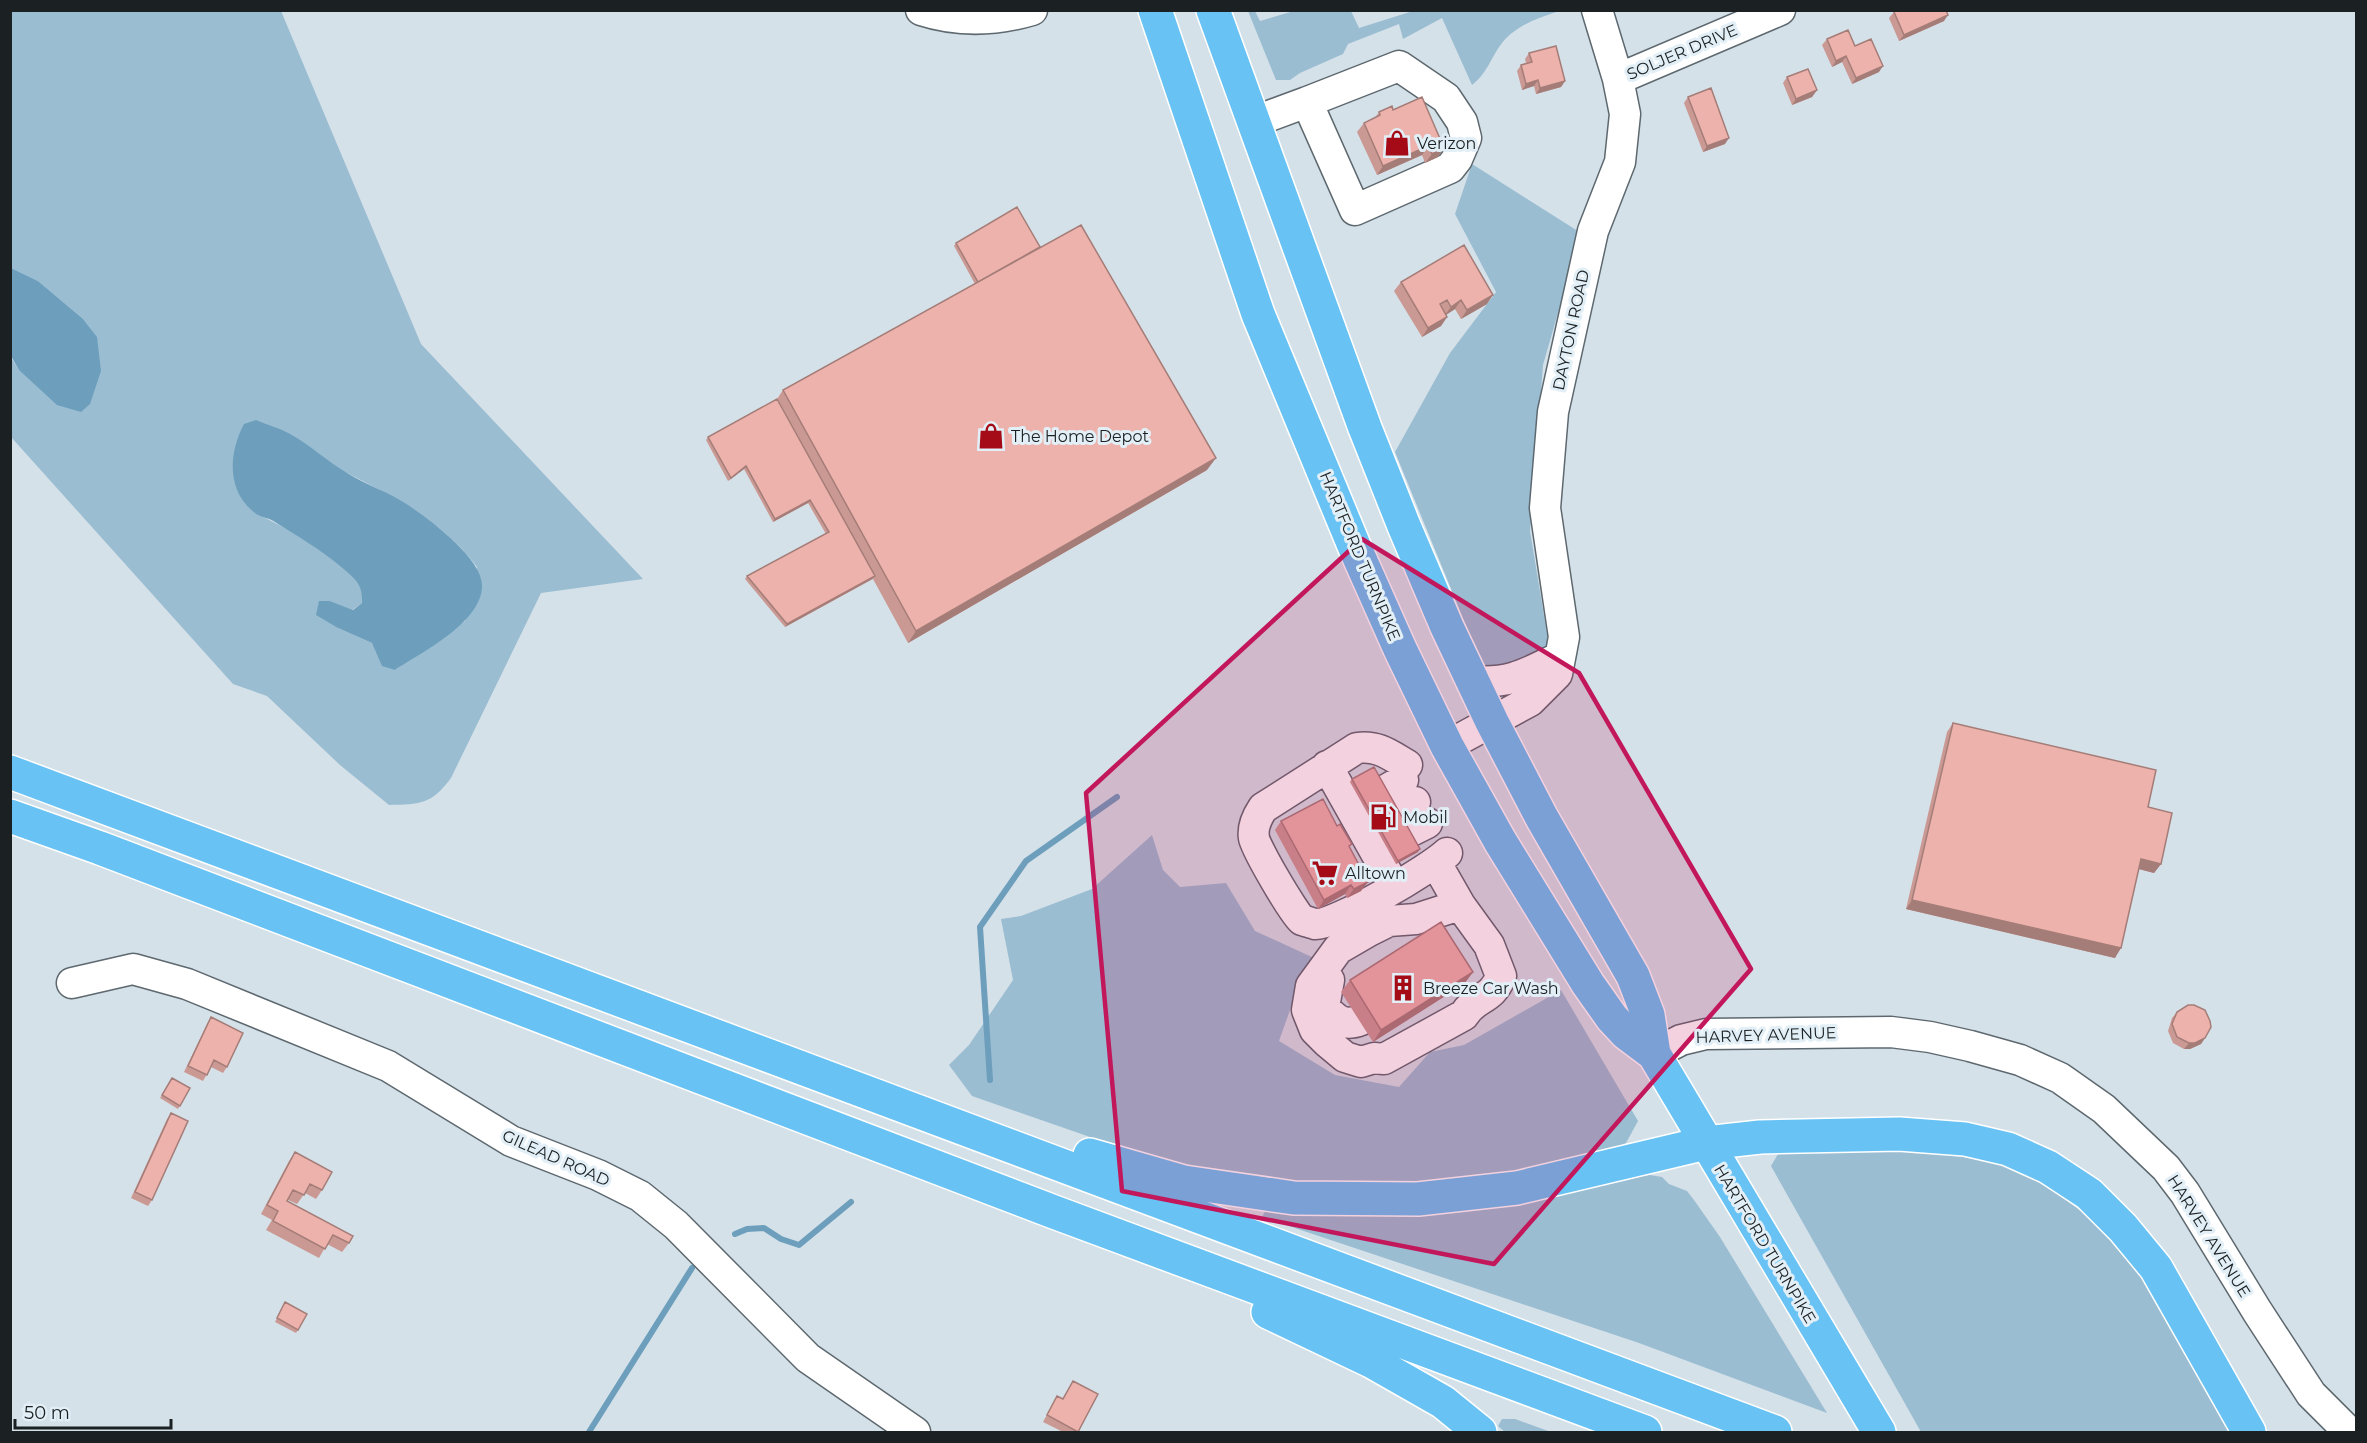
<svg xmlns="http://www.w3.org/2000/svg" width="2367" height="1443" font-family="Montserrat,sans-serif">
	<rect width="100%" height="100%" fill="#d5e1e9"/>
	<path fill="#9abdd2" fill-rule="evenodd" d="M11,11h270l140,333 222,235 -102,14 -90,185c-20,27 -31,26 -62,27l-49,-40 -73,-69 -34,-12 -222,-247 -1,-81 9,14 63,-52 -44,-37 -27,-13zM347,473c47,24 98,50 130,94l-12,54 -70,49 -23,-27 -34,-15 -8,-27 22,9 10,-7c0,-5 1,-10 0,-14 -8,-22 -82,-66 -104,-74z
		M1248,11h7l5,10 34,-10h57l8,17 54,-17h146c-20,7 -43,14 -57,32 -11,14 -15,31 -30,42l-30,-67 -39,21 -4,-15 -51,20 -5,10 -43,19 -10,7h-14z
		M1472,164l109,69 -38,132 -13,166 18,109 -5,11 -47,20 -13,-4 -88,-215 55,-99 46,-61 -41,-78z
		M1152,835l11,35 17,17 46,-4 29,48 59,27 -19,38 -16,45 56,34 64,12 31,-35 34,-7 97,-55 77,131 -12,22 -23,13 -91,18 -135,15 -104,-7 -64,-11 -73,-18 -164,-57 -23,-31 20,-20 44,-65 -12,-61 20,-3 71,-27z
		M1818,1148l116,4 63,11 48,21 61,46 44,48 89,154h-318l-150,-266 7,-12z
		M1650,1175l12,2 7,7 18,7 7,9 26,37 107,176 -188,-70 -377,-126 5,-9z
		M1502,1419h13l36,13h-46l-7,-6z"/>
	<path fill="#6d9fbd" d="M11,268l27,13 44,37 15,19 4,34 -11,33 -9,8 -24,-7 -38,-35 -8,-14z
		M256,420c11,5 24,8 34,14 20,11 37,27 57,39 19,12 42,19 61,32 21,14 77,55 74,83 -3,36 -60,64 -87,82l-13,-4 -10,-23 -34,-15 -22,-13 3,-14h11l23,9 9,-7c1,-20 -8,-25 -22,-37 -20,-17 -43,-30 -65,-44 -5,-4 -12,-4 -17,-7 -32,-21 -30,-61 -14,-91z"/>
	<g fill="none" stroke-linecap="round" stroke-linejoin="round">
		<path stroke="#6d9fbd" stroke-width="6" d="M990,1080l-10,-153 46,-66 91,-64
			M735,1234l12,-5 17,-1 17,11 18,6 52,-43
			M589,1432l103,-164"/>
		<g stroke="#5d686f" stroke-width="33">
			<path id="minor" d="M921,10c37,12 74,11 111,0
				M1618,79l162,-69
				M1253,122l54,-20 48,108 95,-42 7,-9 9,-21 -4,-16 -16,-24 -47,-32 -92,36
				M1473,681c38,3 54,-8 87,-24
				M1447,746l83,-45 27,-27 7,-37 -19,-129 8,-96 40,-181 27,-69 5,-48 -7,-35 -21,-69
				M1407,765c-17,-10 -29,-20 -50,-17l-94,60c-6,9 -11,19 -9,30 1,9 40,76 48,82 3,1 10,3 13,4 20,2 115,-55 132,-71
				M1327,766l68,121
				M1384,791l19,-11
				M1396,813l19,-11
				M1407,833l20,-10
				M1436,863l24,42 29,40 12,31c-9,25 -26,20 -37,39l-80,44 -10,-1 -13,4 -16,-5 -18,-15 -12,-12 -8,-20 4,-24 27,-37 31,-18 20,-10 27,-2 44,-14
				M1329,980l-5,27c12,13 19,20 37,13
				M72,983l61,-14 54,15 201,82 123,75 87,34 42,21 36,29 132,133 107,74
				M1654,1054l27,-14 25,-6 185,-2 39,5 40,9 50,14 40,18 44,31 62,59 19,25 72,118 54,83 38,38"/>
		</g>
		<g stroke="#fff" stroke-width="36">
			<path id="highway" d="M1155,10l103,304 97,234 45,101 47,97 53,95 88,143 24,34 14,15 28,21
				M1213,10l152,418 39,98 43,101 45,95 50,96 91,158 15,39 6,39 225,378
				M10,772l1765,660
				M10,816l90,32 954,364 591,220
				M1090,1155l94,27 110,16 124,1 99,-11 189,-45 54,-6 139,-3 66,5 43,10 40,18 41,27 34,34 33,40 93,164
				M1268,1312l103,49 72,41 37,30"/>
		</g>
		<use href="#minor" stroke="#fff" stroke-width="30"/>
		<use href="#highway" stroke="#68c2f4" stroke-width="33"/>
	</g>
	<path fill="#cb9993" d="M1894,12l50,9 -45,20 -10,-23z
		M1827,39l28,7 24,26 -27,12 -10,-22 -10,5 -10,-22z
		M1529,53l36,28 -4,6 -25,7 -2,-8 -12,4 -5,-19 4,-6 5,-2 -1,-4z
		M1787,77l30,13 -5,7 -20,8 -9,-22z
		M1422,97l16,60 -13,6 -3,-8 -45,20 -20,-43 7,-9 11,-5 4,-6 14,-2z
		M1688,97l37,47 -22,8 -19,-49z
		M956,243l84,4 167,223 -299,173 -35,-64 -88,48 -40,-48 2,-3 79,-42 -18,-31 -35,19 -29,-53 -16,12 -22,-41 2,-3 69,-38 6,-9 192,-106 -21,-38z
		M1401,282l86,22 -26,15 -6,-10 -9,6 1,2 -6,9 -19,11 -28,-46z
		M1953,723l195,84 13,57 -7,9 -15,-4 -24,89 -209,-49 41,-177z
		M1352,779l66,73 -22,12 -46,-82z
		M1281,821l71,23 -3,3 12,44 -14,7 -2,-4 -27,15 -43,-79z
		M1473,972l-9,12 -91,58 -32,-50 9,-12z
		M2177,1012l28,26 -4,6 -11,5h-6l-11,-6 -5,-12 4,-13z
		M211,1017l16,50 -4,6 -12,-6 -8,14 -19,-9 23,-48z
		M172,1078l18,10 -12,21 -18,-11z
		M171,1113l-19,87 -4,6 -17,-8 36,-79z
		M295,1152l27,38 -6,9 -11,-6 -8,11 -9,-4 -1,1 62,42 -7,9 -15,-8 -8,14 -53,-28 6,-10 -11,-6 28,-53z
		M285,1302l13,28 -2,3 -21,-11z
		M1073,1381l25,13 -20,38h-15l-20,-10 14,-26 5,3z"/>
	<path fill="#a57d78" d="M1948,15l-4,6 -45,20 5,-6z
		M1846,56l-4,6 -10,5 4,-6z
		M1883,66l-4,6 -27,12 4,-6z
		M1538,80l-4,6 -12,4 4,-6z
		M1565,81l-4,6 -25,7 4,-6z
		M1817,90l-5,7 -20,8 4,-6z
		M1729,138l-4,6 -22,8 4,-6z
		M1428,146l-6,9 -45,20 6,-9z
		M1444,148l-6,9 -13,6 7,-9z
		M1493,295l-6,9 -26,15 6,-9z
		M1461,300l-6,9 -11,7 7,-9z
		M1447,317l-6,9 -19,11 6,-9z
		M1216,458l-9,12 -299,173 8,-12z
		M746,466l-2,3 -16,12 3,-3z
		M810,500l-2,3 -35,19 2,-3z
		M875,576l-3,3 -87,48 2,-3z
		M1420,849l-2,3 -22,12 2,-3z
		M2141,859l20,5 -7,9 -19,-5z
		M1368,882l-7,9 -14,7 7,-9z
		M1351,885l-6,9 -27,15 6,-9z
		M1912,900l209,48 -6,10 -209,-49z
		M1473,972l-9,12 -91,58 8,-12z
		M2205,1038l-4,6 -11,5h-6l5,-6z"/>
	<path fill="#ecb2ab" stroke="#a57d78" stroke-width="1.5" d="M1897,10h49l2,5 -44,20 -10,-23z
		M1848,30l7,16 16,-7 12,27 -27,12 -10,-22 -10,5 -9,-22z
		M1556,46l9,35 -25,7 -2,-8 -12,4 -5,-19 11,-3 -3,-9z
		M1808,69l9,21 -21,9 -9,-22z
		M1711,88l18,50 -22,8 -19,-49z
		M1422,97l22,51 -12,6 -4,-8 -45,20 -19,-43 16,-8 -1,-3 13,-6 1,4z
		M1017,207l23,40 -62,35 -22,-39z
		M1081,225l135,233 -300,173 -133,-241z
		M1464,245l29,50 -26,15 -6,-10 -10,7 -4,-7 -7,4 7,13 -19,11 -27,-46z
		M777,399l98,177 -88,48 -40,-48 82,-44 -19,-32 -35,19 -29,-53 -15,12 -23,-41z
		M1953,723l203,47 -8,37 24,6 -11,51 -20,-5 -20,89 -209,-48z
		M1374,767l46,82 -22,12 -46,-82z
		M1323,799l14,27 3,-2 12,20 -3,2 19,36 -14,7 -3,-4 -27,15 -43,-79z
		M1441,922l32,50 -92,58 -31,-50z
		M2188,1005h6l11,5 5,11 1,6 -6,11 -10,5h-6l-12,-6 -5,-13 5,-12z
		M211,1017l32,16 -16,34 -13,-7 -7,15 -19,-9z
		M172,1078l18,10 -10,18 -18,-11z
		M171,1113l17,8 -36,79 -17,-8z
		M295,1152l37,20 -10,18 -12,-6 -6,11 -11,-5 -6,11 66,35 -4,7 -16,-8 -8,14 -52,-28 5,-10 -11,-6z
		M285,1302l22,12 -9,16 -21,-12z
		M1073,1381l25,13 -20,38 -31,-17 10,-19 6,3z"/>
	<path fill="#c2185b" fill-opacity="0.2" stroke="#c2185b" stroke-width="4.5" stroke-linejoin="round" d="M1362,539l217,134 172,296 -257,295 -372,-73 -36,-398z"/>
	<defs>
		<g id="shop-bare" transform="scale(2.07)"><path d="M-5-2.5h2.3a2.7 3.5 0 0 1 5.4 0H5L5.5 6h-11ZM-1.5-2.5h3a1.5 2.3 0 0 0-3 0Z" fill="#a40b16" stroke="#e2eff7" stroke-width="2.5" paint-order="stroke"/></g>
		<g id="fuel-bare" transform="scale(2.07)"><path d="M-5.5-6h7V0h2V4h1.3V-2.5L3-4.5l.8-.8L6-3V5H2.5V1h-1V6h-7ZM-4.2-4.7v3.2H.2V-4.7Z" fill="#a40b16" stroke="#e2eff7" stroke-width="2.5" paint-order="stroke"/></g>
		<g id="supermarket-bare" transform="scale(2.07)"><path d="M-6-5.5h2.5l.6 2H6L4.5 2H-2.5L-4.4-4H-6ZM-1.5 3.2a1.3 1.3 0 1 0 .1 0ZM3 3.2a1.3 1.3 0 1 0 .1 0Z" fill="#a40b16" stroke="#e2eff7" stroke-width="2.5" paint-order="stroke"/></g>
		<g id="building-bare" transform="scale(2.07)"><path d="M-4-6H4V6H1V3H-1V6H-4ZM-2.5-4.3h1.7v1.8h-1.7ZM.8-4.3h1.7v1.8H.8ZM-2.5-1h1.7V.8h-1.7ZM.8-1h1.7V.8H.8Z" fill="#a40b16" stroke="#e2eff7" stroke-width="2.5" paint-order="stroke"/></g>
	</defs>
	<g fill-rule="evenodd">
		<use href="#shop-bare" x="1397" y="143"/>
		<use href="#shop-bare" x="991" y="436"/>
		<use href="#fuel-bare" x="1383" y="817"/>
		<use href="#supermarket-bare" x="1325" y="873"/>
		<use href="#building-bare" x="1403" y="988"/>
	</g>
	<g text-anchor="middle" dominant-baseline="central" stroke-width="6" stroke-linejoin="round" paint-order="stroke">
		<g font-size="16" fill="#1b2022" stroke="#e2eff7">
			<text transform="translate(1682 52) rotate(-23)">SOLJER DRIVE</text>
			<text transform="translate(1571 330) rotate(-78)">DAYTON ROAD</text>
			<text transform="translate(1360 556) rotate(67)">HARTFORD TURNPIKE</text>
			<text transform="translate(1766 1035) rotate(-2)">HARVEY AVENUE</text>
			<text transform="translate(556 1158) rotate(24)">GILEAD ROAD</text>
			<text transform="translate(2209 1236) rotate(58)">HARVEY AVENUE</text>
			<text transform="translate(1765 1244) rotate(59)">HARTFORD TURNPIKE</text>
		</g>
		<g font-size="16" fill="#1b2022" stroke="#e2eff7" text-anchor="start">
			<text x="1417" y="143">Verizon</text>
			<text x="1011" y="436">The Home Depot</text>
			<text x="1403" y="817">Mobil</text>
			<text x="1345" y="873">Alltown</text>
			<text x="1423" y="988">Breeze Car Wash</text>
		</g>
	</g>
	<rect width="2367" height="1443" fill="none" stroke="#1b2022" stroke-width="24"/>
	<path d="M15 1419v9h156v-9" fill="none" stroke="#1b2022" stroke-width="3"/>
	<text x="24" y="1419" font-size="18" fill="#1b2022" stroke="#e2eff7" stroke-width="4.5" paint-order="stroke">50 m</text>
</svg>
